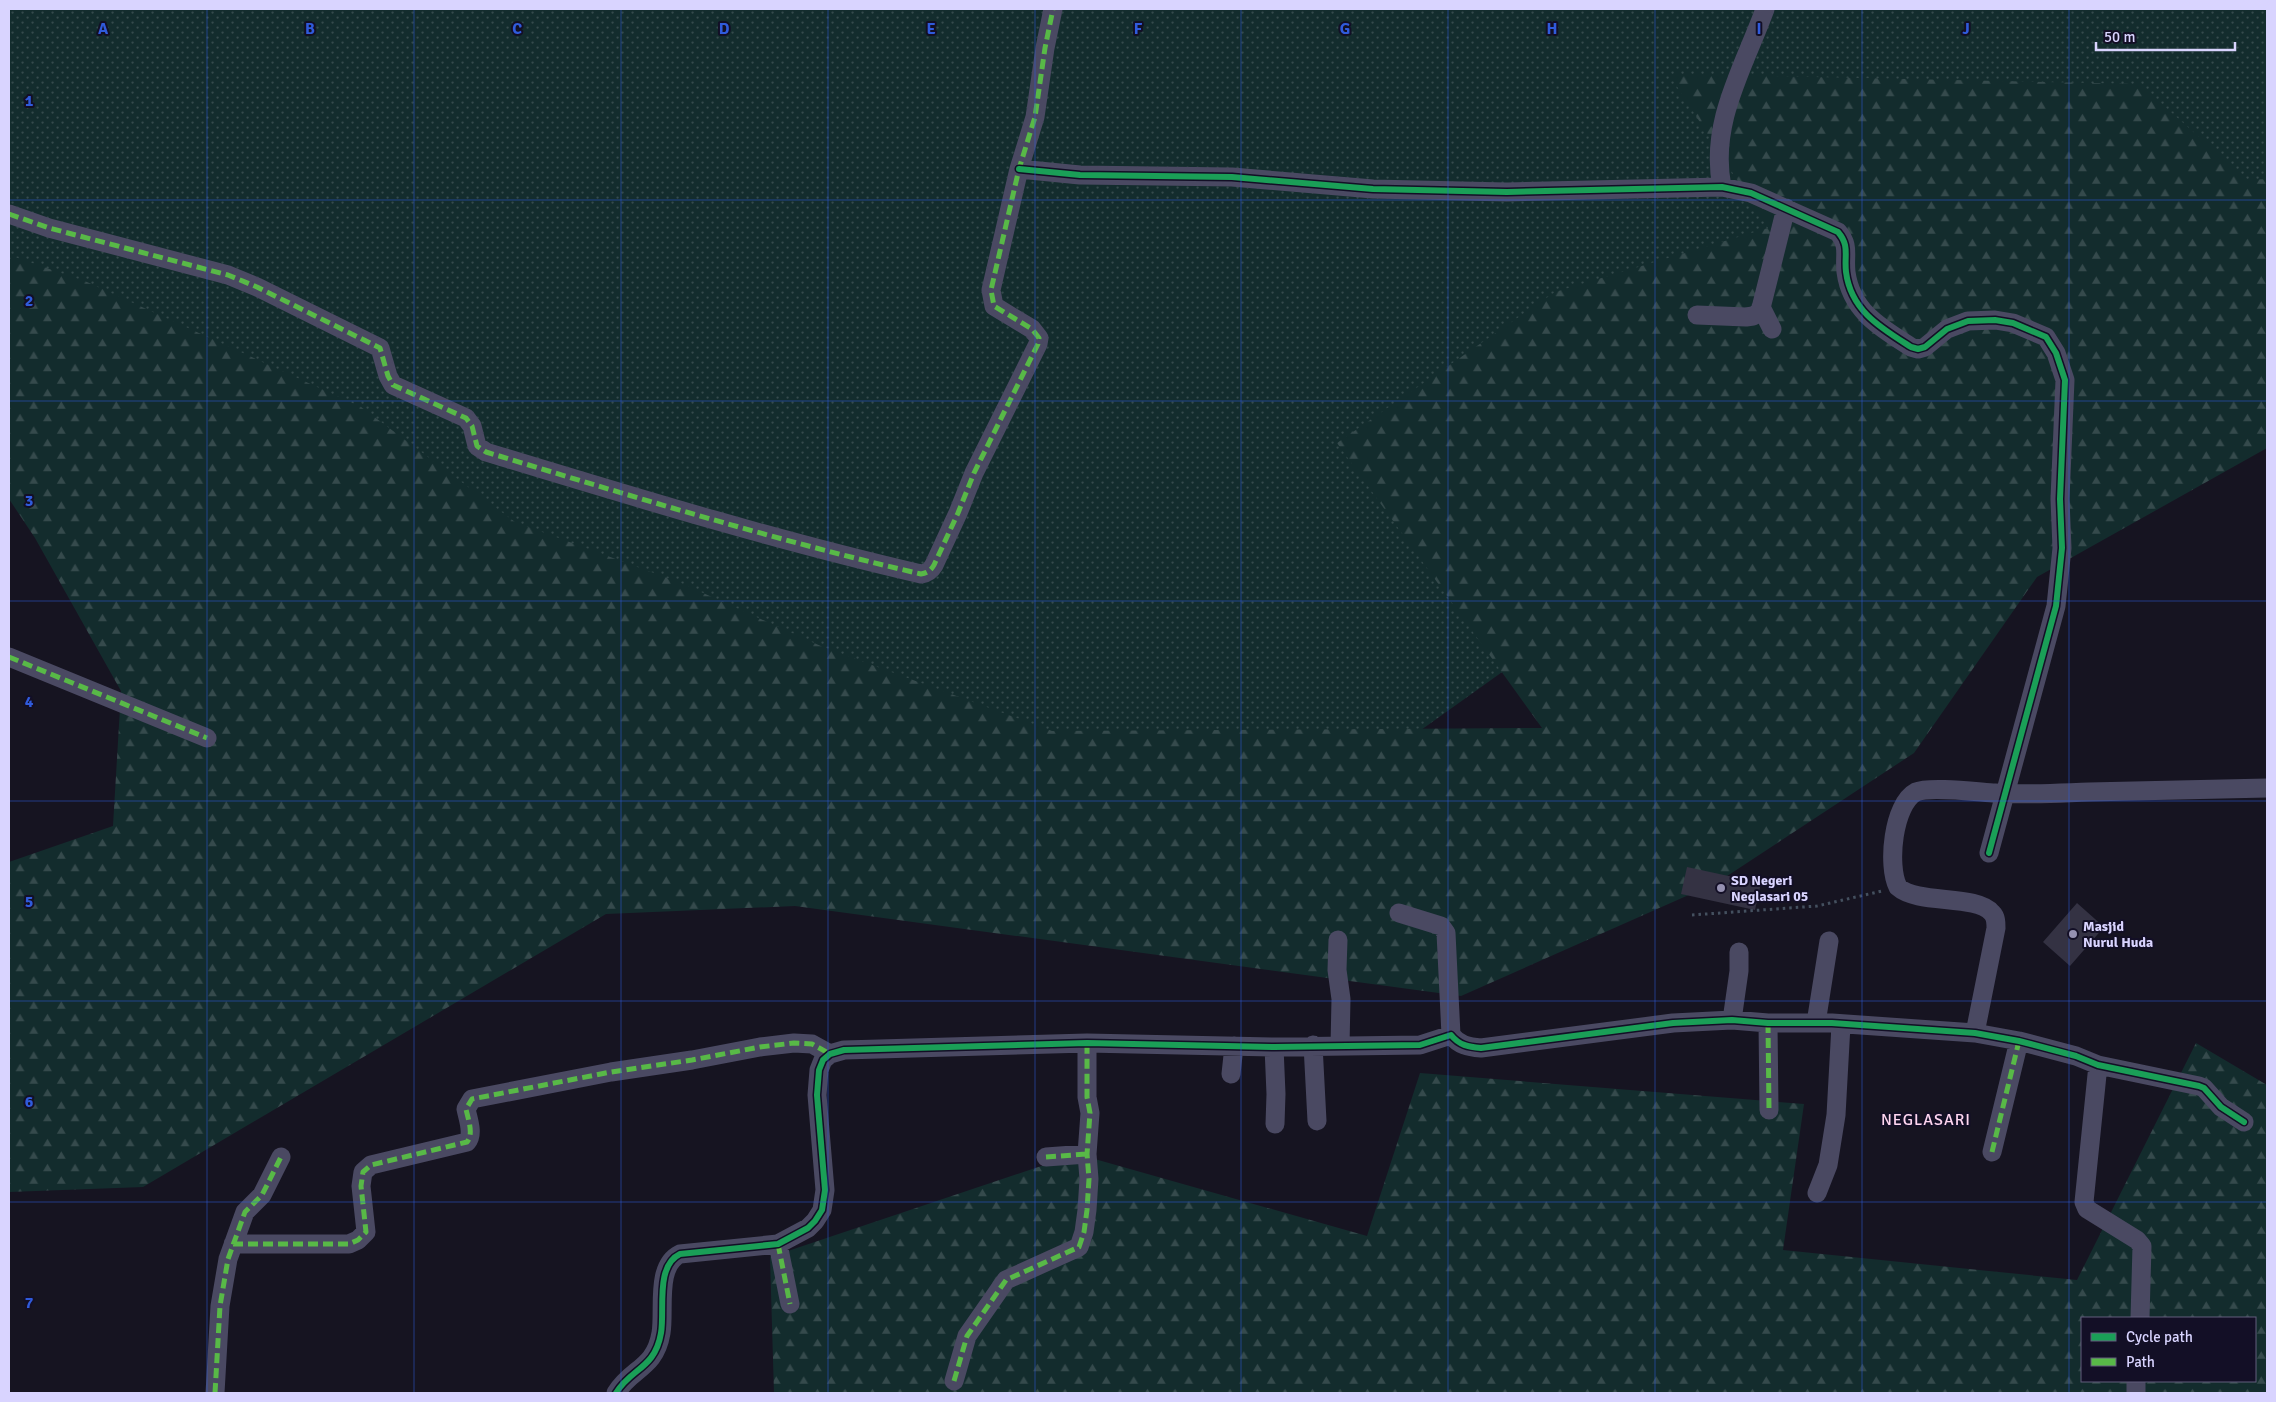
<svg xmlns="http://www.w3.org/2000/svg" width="2276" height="1402" font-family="Signika,sans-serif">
	<defs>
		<pattern id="grass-dots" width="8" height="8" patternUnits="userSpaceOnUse" patternTransform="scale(1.25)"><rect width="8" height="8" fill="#132c2d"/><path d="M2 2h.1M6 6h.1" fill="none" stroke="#354a4c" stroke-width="1.8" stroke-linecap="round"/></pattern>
		<pattern id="forest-firs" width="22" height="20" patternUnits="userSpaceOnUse" patternTransform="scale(1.25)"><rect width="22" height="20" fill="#132c2d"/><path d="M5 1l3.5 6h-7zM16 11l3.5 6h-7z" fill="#354a4c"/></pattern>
	</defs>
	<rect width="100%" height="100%" fill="#161421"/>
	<path fill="url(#grass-dots)" d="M9,9h2258v254l-639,319 -435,311 -1184,-460z"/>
	<path fill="url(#forest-firs)" fill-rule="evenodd" d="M1669,74l470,10 109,96 19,-1v269l-230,129 -123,176 -196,129 -257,114 -666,-90 -189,8 -463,273 -134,5v-330l104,-36 8,-135 -86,-153 -26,-39v-244l78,27 274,125 154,115 166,61 142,64 229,84 490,-3 -205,-285 218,-151 213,-64z
		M2196,1043l71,42v308h-1493l-4,-136 307,-103 290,82 53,-163 384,31 -21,146 294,30zM2082,1318h173v63h-173z"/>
	<path fill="#343243" d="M1687,867l74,16 -6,27 -74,-16z
		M2077,903l27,24 -34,39 -27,-24z"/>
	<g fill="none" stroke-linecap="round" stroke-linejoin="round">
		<path stroke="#44505f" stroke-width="3" stroke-dasharray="2.5 4" stroke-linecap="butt" d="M1692,915l125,-9 65,-15"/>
		<path stroke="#4a4962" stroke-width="19" d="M1019,169l61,6 152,2 141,12 134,3 215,-5 29,6 87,39c12,14 6,23 8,40 5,39 35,56 65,75l7,2 7,-2 22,-18 21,-8 27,-1 18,3 33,14 10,16 9,27 -5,119 2,49 -6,58 -67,247
			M1722,187c-13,-64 22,-120 43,-178
			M9,214l40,14 179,47 29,12 123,61 8,28 5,9 73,33 6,8 5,20 9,6c145,44 288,88 435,122 7,-1 10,-4 13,-9l24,-52 16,-40 64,-129 1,-6 -7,-9 -38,-23 -3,-16 28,-121 16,-52 10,-69 8,-39
			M1761,307l11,22
			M1697,315l49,2 7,-1 7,-4 26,-104
			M9,657l198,81
			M1399,913l42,13 5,7 5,102
			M1338,940l-1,30 4,29 -1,47
			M1732,1020l7,-49v-19
			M1768,1023l1,87
			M1816,1023l13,-82
			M1975,1033l21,-105c0,-6 0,-11 -4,-15 -16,-19 -74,-8 -94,-26 -11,-21 -5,-83 18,-95 13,-6 62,0 79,1 31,2 63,0 94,-1 60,-1 119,-3 178,-4
			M1313,1045l4,76
			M1274,1047l2,47 -1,30
			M2098,1065l-14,137 3,7 50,31 5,6 -2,72
			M1231,1074l3,-28
			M1992,1152l27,-111
			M1046,1157l41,-3
			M1817,1193l11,-28 8,-50 5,-90
			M233,1244h116l9,-4 8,-8 -5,-46 2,-14 8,-7 96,-23c7,-8 1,-23 -1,-33l6,-10 139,-27 81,-12 68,-13 34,-4 18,1 18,10
			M778,1244l12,60
			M954,1381l13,-45 39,-56 73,-33 5,-15 3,-22 2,-31 -2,-25 3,-41 -3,-16v-54
			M2136,1381v12
			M215,1393l5,-87 8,-47 17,-47 17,-17 19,-38
			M616,1393c15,-25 39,-24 45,-60 4,-23 -6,-67 19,-79l98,-10 30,-16 7,-7 7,-11 3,-20 -8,-95 2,-25 4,-10 7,-6 14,-4 243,-7 187,4 146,-2 31,-10c8,10 17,12 30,13l192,-25 59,-3 36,3h64l143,10 44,8 57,15 22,9 101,21 5,2 17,19 23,15"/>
		<path stroke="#58b947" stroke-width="5" stroke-dasharray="10 5" stroke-linecap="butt" d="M9,214l40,14 179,47 29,12 123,61 8,28 5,9 73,33 6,8 5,20 9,6c145,44 288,88 435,122 7,-1 10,-4 13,-9l24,-52 16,-40 64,-129 1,-6 -7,-9 -38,-23 -3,-16 28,-121 16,-52 10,-69 8,-39
			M9,657l198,81
			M1768,1023l1,87
			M1992,1152l27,-111
			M1046,1157l41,-3
			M233,1244h116l9,-4 8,-8 -5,-46 2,-14 8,-7 96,-23c7,-8 1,-23 -1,-33l6,-10 139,-27 81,-12 68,-13 34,-4 18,1 18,10
			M778,1244l12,60
			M954,1381l13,-45 39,-56 73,-33 5,-15 3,-22 2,-31 -2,-25 3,-41 -3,-16v-54
			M215,1393l5,-87 8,-47 17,-47 17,-17 19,-38"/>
		<g stroke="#130f26" stroke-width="9">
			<path id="cycleway" d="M1019,169l61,6 152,2 141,12 134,3 215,-5 29,6 87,39c12,14 6,23 8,40 5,39 35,56 65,75l7,2 7,-2 22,-18 21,-8 27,-1 18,3 33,14 10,16 9,27 -5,119 2,49 -6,58 -67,247
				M616,1393c15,-25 39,-24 45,-60 4,-23 -6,-67 19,-79l98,-10 30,-16 7,-7 7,-11 3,-20 -8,-95 2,-25 4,-10 7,-6 14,-4 243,-7 187,4 146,-2 31,-10c8,10 17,12 30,13l192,-25 59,-3 36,3h64l143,10 44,8 57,15 22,9 101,21 5,2 17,19 23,15"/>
		</g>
		<use href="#cycleway" stroke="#1a9f57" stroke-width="6"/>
	</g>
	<path fill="none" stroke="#305bdc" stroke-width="1" stroke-opacity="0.55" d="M207,9v1384M414,9v1384M621,9v1384M828,9v1384M1035,9v1384M1241,9v1384M1448,9v1384M1655,9v1384M1862,9v1384M2069,9v1384M9,200h2258M9,401h2258M9,601h2258M9,801h2258M9,1001h2258M9,1202h2258"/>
	<g fill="#9591b1" stroke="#130f26" stroke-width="2">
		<circle cx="1721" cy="888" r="5"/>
		<circle cx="2073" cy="934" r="5"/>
	</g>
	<g text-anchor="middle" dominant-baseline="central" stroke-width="4" stroke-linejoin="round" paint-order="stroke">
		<g font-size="14" font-weight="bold" fill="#d9d4ff" stroke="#130f26" text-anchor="start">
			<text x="1731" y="880">SD Negeri<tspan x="1731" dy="16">Neglasari 05</tspan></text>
			<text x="2083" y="926">Masjid<tspan x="2083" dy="16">Nurul Huda</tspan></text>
		</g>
		<g font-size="16" letter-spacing="1" fill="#ffd6f0" stroke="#130f26">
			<text x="1926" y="1120">NEGLASARI</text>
		</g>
	</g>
	<g font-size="16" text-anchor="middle" font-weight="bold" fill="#305bdc" stroke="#130f26" stroke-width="4" stroke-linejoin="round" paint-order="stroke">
		<text x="103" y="34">A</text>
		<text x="310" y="34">B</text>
		<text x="517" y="34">C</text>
		<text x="724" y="34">D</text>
		<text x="931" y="34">E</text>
		<text x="1138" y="34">F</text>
		<text x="1345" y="34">G</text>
		<text x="1552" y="34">H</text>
		<text x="1759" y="34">I</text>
		<text x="1966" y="34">J</text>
		<text x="29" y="106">1</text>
		<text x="29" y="306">2</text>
		<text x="29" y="506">3</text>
		<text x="29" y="707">4</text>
		<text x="29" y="907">5</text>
		<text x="29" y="1107">6</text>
		<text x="29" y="1308">7</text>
	</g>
	<rect width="2276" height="1402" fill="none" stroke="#d9d4ff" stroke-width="20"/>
	<rect x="2081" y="1317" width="175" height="65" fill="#130f26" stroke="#625e7d"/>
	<rect x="2091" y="1333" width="25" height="8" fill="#1a9f57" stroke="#625e7d"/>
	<text x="2126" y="1342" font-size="15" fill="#d9d4ff">Cycle path</text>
	<rect x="2091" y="1358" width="25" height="8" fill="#58b947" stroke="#625e7d"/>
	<text x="2126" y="1367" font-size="15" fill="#d9d4ff">Path</text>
	<path d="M2096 42v8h139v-8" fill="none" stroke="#d9d4ff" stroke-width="2.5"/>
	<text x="2104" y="42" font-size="15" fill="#d9d4ff" stroke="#130f26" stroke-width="4" paint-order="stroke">50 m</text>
</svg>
